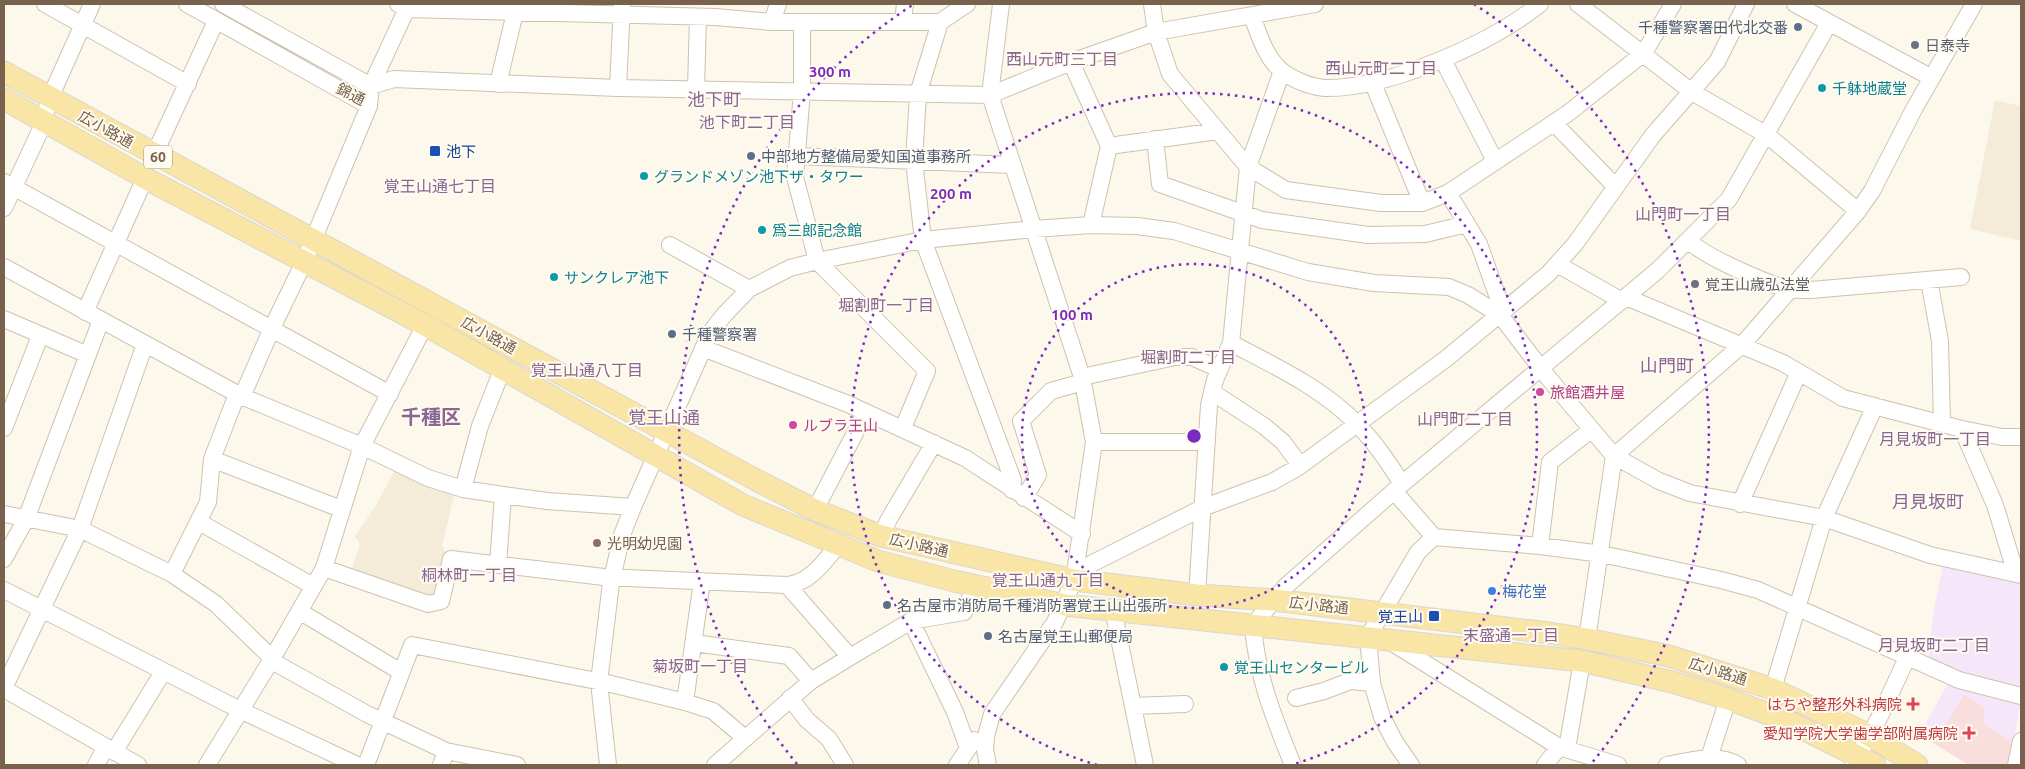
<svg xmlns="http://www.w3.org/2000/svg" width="2025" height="769" font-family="Ubuntu,'Noto Sans JP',sans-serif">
	<rect width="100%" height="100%" fill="#fcf8eb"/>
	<path fill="#f4ebd9" d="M1995,100l26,6v135l-51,-12z
		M396,468l59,23 -13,55 6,12 -11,37 -13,7 -72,-33 8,-25 -5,-8 20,-29z"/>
	<path fill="#f5e7f9" d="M1943,564l78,17v108l-50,-12 -43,-18 5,-45z
		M1948,683l73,19 -12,63h-40l-49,-31z"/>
	<path fill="#fadede" d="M1964,695l21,13 -2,16 30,18 -6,23h-38l-36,-22z"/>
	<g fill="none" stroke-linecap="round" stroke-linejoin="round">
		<g stroke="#cfc1af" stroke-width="18">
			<path id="minor" d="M45,4l143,80
				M187,4l182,102
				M223,4l148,82 23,-7 224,9 372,7 81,-33 85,-30 159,-28
				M398,4l9,5 308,8 57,5h168l27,-18
				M1152,4l4,28 14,42 78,93 38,23 95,13h41l26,-10 119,-79 77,-61 29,-49
				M1578,4l114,88 75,43 91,76
				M1795,4l137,74
				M1252,16c7,19 14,43 31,56 11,8 28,15 42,16 64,1 166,-45 215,-84
				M903,21l2,-17
				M772,22l6,-18
				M802,22v69l-7,86 22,84 110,110 -24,57
				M940,22l-22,72 -4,67 9,79 90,240 -1,10
				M1443,60l52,101
				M1071,62l38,84 -18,79
				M1372,81l50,122
				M498,84l19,-80
				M618,88l4,-84
				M696,88l2,-71
				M1554,123l61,63
				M1155,139l5,45 102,36 106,15 57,-1 42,-10
				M1109,146l109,-15
				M154,155l62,-134
				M798,156l214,9
				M4,182l386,212
				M1448,193l31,51 22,62 -1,9
				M4,208l36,-77 10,-33 42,-94
				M1689,241c15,15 81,45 102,48 6,1 13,1 20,1l150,-13
				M670,245l79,44
				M1557,264l65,37
				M4,267l237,129 121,50 66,32 35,11 40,6 44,6 86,6
				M1929,280l11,61 2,83
				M1626,297l157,66 60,35 119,31 40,8h19
				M85,312l60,-134
				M4,319l84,36
				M1231,343c43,23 90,44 125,80 17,17 33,40 46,61
				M703,348l145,56 117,54 117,76
				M1082,377l93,-20h17l27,12
				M1212,392l52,34 19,16 17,23
				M4,428l36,-92
				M1962,429l33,76 21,69
				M1094,442h113
				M212,459l129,50
				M463,489l17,-63 22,-56
				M1394,491l40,46 106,9 62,8 119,26 37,10 201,90 62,16
				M1024,498l14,-23 -17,-54 30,-30 32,-9
				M1740,504l59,-132
				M815,510l51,-98
				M4,514l76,15 92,45 44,30 63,61 88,49 79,37 71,14
				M199,522l114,64
				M881,536l8,-17 45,-76
				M1540,546l10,-84 41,-32
				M4,559l22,-40 75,-199
				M498,565l5,-70
				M324,568l104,36 13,-3 10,-42 153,18 183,8 63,72
				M172,574l36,-72 4,-43 22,-57 11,-12 27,-62 32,-66 65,-156 2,-20 38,-82
				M1074,580l17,-16 111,-56 70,-26 25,-14 150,-110 101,-84 27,-30 78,-109 64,-73 29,-58
				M787,585c22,-1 38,-24 51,-40
				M4,590l236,120 117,55
				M1197,595l12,-190 6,-25 16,-37 17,-176 34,-96
				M1113,609l32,156
				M299,611l102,61
				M911,621l44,91 13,36
				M1587,639l27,-183 128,-111 116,-134 14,-20 42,-82 60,-105
				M1391,642l168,105 59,18
				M694,643l95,13 22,25
				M4,688l76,-159 65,-185
				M4,689l134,76
				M1773,689l51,-171 51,-112
				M790,698l17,22 22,19 16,26
				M1296,698l28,-7 26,-10 22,2
				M685,702l17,-121
				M1133,706l52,-2
				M1567,749l15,-88
				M114,752l49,-80
				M1709,758l19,-59
				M96,765l10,-18
				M207,765l65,-106 52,-91 38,-122 63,-121
				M366,765l46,-120 195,38 78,19 28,9 32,27
				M441,765l5,-14
				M608,765l-9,-83 12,-99 11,-48 11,-28 77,-174 14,-18 25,-26 41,-21 27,-7 106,-21 111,-11 57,-4 46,1 37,5 134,41 66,11 75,4 19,8 32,20 46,60 68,81 45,25 31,12 134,25 106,37 91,20
				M715,765l96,-84 39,-24 61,-36 53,-9 11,-26
				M957,765l17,-25
				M988,765l-3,-15 1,-14 6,-22 63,-92 19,-42 20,-138 -12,-65 -92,-282 11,-91
				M1293,765c-18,-44 -37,-91 -40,-140l33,-39 116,-102 256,-214 71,-71 100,-176
				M1411,765l-16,-23 -13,-25 -10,-34 -4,-46 50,-85 16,-15
				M1545,765l14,-18
				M1667,765c23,-4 49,-13 71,0
				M1853,765l27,-49 27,-58
				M2016,765l5,-24"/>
		</g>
		<g stroke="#dcd6d1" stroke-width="23">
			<path id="major" d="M4,72l754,409 57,29 66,26 193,44 123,15 77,5 275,33 38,6 82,17 104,33 96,46 48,30
				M4,99l141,79 280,147 318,180 135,56 76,20 111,24 517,56 90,21 56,17 57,21 90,45"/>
		</g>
		<use href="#minor" stroke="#fff" stroke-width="16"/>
		<use href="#major" stroke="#f9e5a5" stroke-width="21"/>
	</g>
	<g fill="none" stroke="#7b2cbf" stroke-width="2.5" stroke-dasharray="2.5 5">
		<circle cx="1194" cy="436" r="172"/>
		<path d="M1097 765A343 343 0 1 1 1291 765"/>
		<path d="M797 764A515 515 0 0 1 914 4M1474 4A515 515 0 0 1 1591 764"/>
	</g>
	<g fill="#5c6f8a" stroke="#fffbf1" stroke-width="2">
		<circle cx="1798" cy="27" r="5"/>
		<circle cx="751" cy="156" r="5"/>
		<circle cx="672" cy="334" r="5"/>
		<circle cx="887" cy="605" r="5"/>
		<circle cx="988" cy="636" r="5"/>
	</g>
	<g fill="#6b7280" stroke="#fffbf1" stroke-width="2">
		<circle cx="1915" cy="45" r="5"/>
		<circle cx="1695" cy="284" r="5"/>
	</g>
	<g fill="#0f9aa8" stroke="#fffbf1" stroke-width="2">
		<circle cx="1822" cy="88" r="5"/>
		<circle cx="644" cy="176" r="5"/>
		<circle cx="762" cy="230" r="5"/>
		<circle cx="554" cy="277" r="5"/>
		<circle cx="1224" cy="667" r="5"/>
	</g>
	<g fill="#1a4fb4" stroke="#fffbf1" stroke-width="2">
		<rect x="429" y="145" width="12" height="12" rx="2.5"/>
		<rect x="1428" y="610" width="12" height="12" rx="2.5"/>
	</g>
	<g fill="#d1479c" stroke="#fffbf1" stroke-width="2">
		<circle cx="1540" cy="392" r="5"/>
		<circle cx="793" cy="425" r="5"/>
	</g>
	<circle fill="#8d6e63" stroke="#fffbf1" stroke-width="2" cx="597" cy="543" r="5"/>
	<circle fill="#3f7fe0" stroke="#fffbf1" stroke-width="2" cx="1492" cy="591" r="5"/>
	<g fill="#e0444e" stroke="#fffbf1" stroke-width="2">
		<path d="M1910.5 696.5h5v5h5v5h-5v5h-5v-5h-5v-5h5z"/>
		<path d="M1966.5 725.5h5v5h5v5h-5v5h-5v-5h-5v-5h5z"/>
	</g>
	<g text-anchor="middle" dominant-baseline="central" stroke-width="4" stroke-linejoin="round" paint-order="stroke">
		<rect fill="#fffbf1" stroke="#a0907e" stroke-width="1" x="144" y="145.5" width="28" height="23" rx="4"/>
		<g font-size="14" font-weight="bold" fill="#78624d">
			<text x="158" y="157">60</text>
		</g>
		<g font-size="15" fill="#4e5e75" stroke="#fffbf1" text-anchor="start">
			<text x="1788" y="27" text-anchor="end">千種警察署田代北交番</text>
			<text x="761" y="156">中部地方整備局愛知国道事務所</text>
			<text x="682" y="334">千種警察署</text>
			<text x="897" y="605">名古屋市消防局千種消防署覚王山出張所</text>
			<text x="998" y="636">名古屋覚王山郵便局</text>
		</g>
		<g font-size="15" fill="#5b616d" stroke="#fffbf1" text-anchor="start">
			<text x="1925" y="45">日泰寺</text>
			<text x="1705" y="284">覚王山歳弘法堂</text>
		</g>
		<g font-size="15" fill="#0d838f" stroke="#fffbf1" text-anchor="start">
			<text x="1832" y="88">千躰地蔵堂</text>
			<text x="654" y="176">グランドメゾン池下ザ・タワー</text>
			<text x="772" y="230">爲三郎記念館</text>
			<text x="564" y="277">サンクレア池下</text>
			<text x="1234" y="667">覚王山センタービル</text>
		</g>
		<g font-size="15" fill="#78624d" stroke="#fffbf1">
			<text transform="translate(351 94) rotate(26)">錦通</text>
			<text transform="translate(106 129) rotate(29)">広小路通</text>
			<text transform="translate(489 335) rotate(29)">広小路通</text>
			<text transform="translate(919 545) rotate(13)">広小路通</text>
			<text transform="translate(1319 605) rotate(6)">広小路通</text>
			<text transform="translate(1718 671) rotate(17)">広小路通</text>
		</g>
		<g font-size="15" fill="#164399" stroke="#fffbf1" text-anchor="start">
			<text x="446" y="151">池下</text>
			<text x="1423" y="616" text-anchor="end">覚王山</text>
		</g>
		<g font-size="15" fill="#b23c85" stroke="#fffbf1" text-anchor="start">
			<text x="1550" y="392">旅館酒井屋</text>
			<text x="803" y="425">ルブラ王山</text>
		</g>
		<g font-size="15" fill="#785e54" stroke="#fffbf1" text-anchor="start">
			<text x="607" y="543">光明幼児園</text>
		</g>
		<g font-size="15" fill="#366cbe" stroke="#fffbf1" text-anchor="start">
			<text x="1502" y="591">梅花堂</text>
		</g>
		<g font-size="15" fill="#be3a42" stroke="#fffbf1" text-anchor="end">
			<text x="1902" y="704">はちや整形外科病院</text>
			<text x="1958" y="733">愛知学院大学歯学部附属病院</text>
		</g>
		<g font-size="16" fill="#8a6693" stroke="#fffbf1">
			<text x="1062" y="59">西山元町三丁目</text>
			<text x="1381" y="68">西山元町二丁目</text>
			<text x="747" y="122">池下町二丁目</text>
			<text x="440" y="186">覚王山通七丁目</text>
			<text x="1683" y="214">山門町一丁目</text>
			<text x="886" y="305">堀割町一丁目</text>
			<text x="1188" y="357">堀割町二丁目</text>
			<text x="587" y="370">覚王山通八丁目</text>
			<text x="1465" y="419">山門町二丁目</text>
			<text x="1935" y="439">月見坂町一丁目</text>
			<text x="469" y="575">桐林町一丁目</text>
			<text x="1048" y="580">覚王山通九丁目</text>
			<text x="1511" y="635">末盛通一丁目</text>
			<text x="1934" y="645">月見坂町二丁目</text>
			<text x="700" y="666">菊坂町一丁目</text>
		</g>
		<g font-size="18" fill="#8a6693" stroke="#fffbf1">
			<text x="714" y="99">池下町</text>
			<text x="1667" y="365">山門町</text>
			<text x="664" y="417">覚王山通</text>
			<text x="1928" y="501">月見坂町</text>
		</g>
		<g font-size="20" font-weight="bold" fill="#8a6693" stroke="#fffbf1">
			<text x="431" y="416">千種区</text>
		</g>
	</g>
	<circle cx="1194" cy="436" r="8" fill="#7b2cbf" stroke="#fffbf1" stroke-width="2.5"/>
	<g font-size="15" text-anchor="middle" font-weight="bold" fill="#7b2cbf" stroke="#fffbf1" stroke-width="4" stroke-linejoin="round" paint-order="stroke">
		<text x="830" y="77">300 m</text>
		<text x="951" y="199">200 m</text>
		<text x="1072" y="320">100 m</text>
	</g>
	<rect width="2025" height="769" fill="none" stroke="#78624d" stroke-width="10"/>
</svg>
